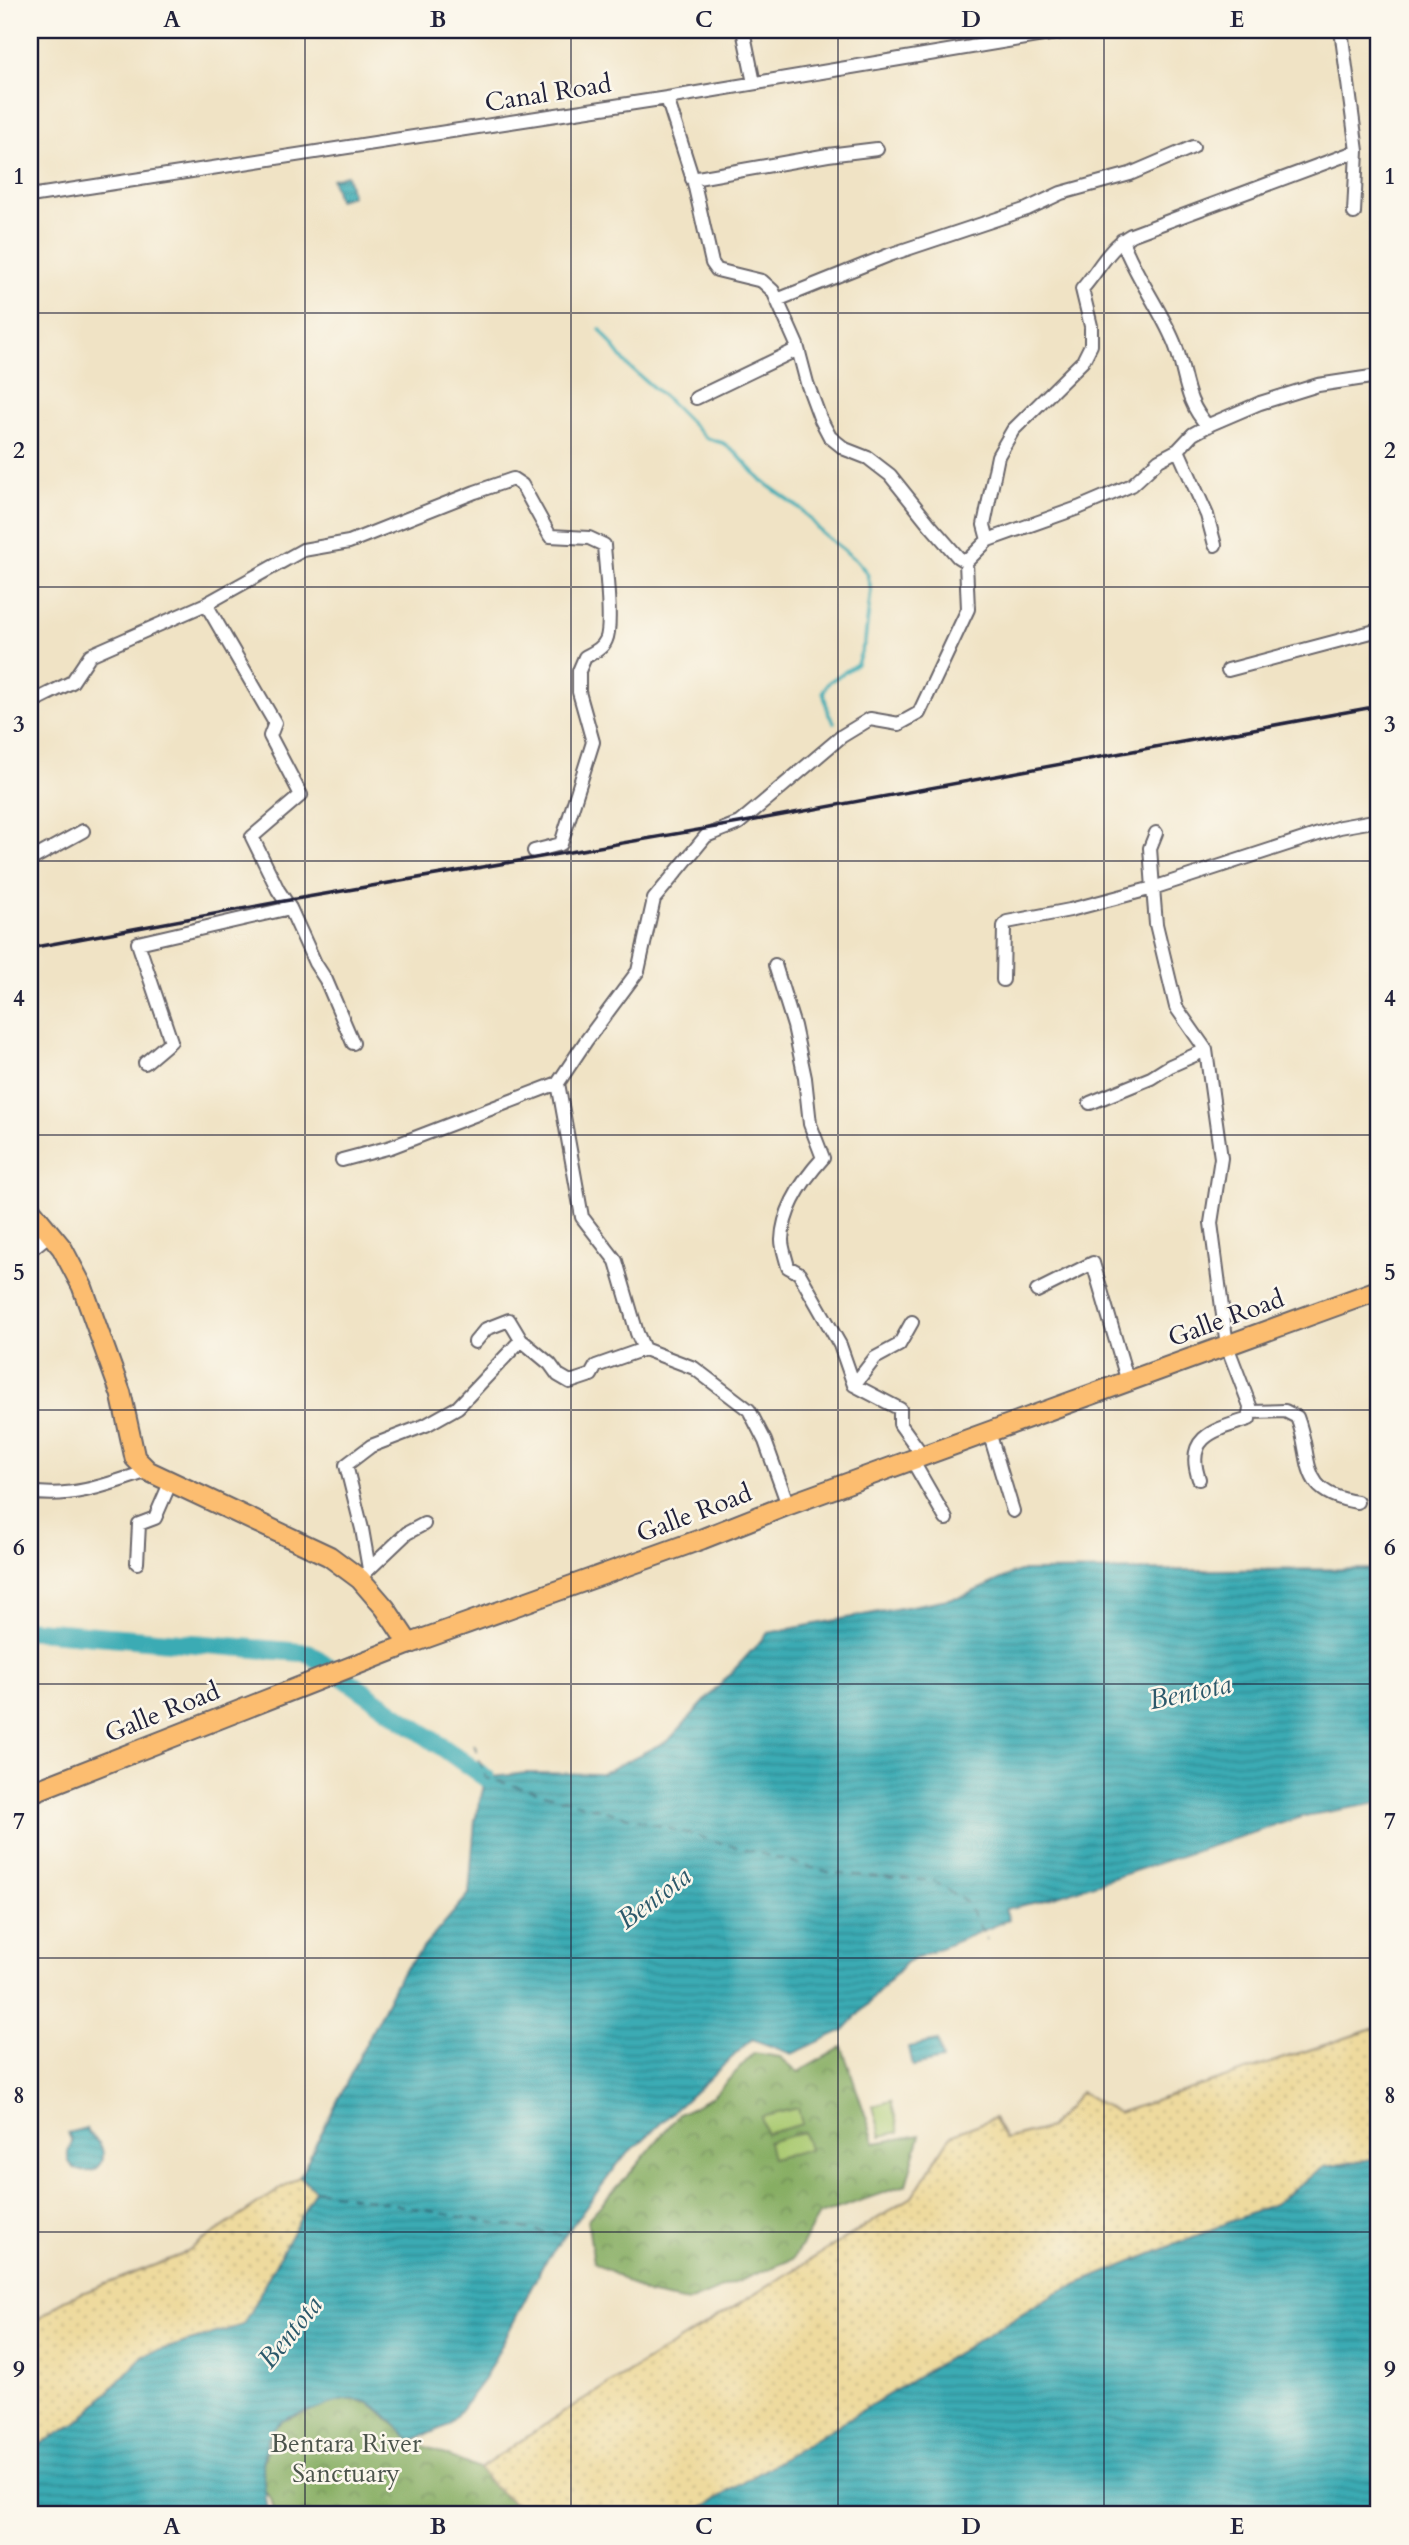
<svg xmlns="http://www.w3.org/2000/svg" width="1409" height="2545" font-family="Cardo,serif">
	<defs>
		<pattern id="forest-crowns" width="20" height="18" patternUnits="userSpaceOnUse" patternTransform="scale(1.75)"><rect width="20" height="18" fill="#87ae64"/><path d="M2 6a3 3 0 1 1 6 0M12 15a3 3 0 1 1 6 0" fill="none" stroke="#6e8d54"/></pattern>
		<pattern id="sand-dots" width="8" height="8" patternUnits="userSpaceOnUse" patternTransform="scale(1.75)"><rect width="8" height="8" fill="#eeda9e"/><path d="M2 2h.1M6 6h.1" fill="none" stroke="#ccbb89" stroke-width="1.8" stroke-linecap="round"/></pattern>
		<pattern id="cemetery-stones" width="16" height="16" patternUnits="userSpaceOnUse" patternTransform="scale(1.75)"><rect width="16" height="16" fill="#aaca72"/><path d="M2 7V4a2 2 0 0 1 4 0v3zM10 15v-3a2 2 0 0 1 4 0v3z" fill="#92ad64"/></pattern>
		<pattern id="water-rules" width="6" height="5" patternUnits="userSpaceOnUse" patternTransform="scale(1.75)"><rect width="6" height="5" fill="#3aabb4"/><path d="M0 2.5h6" fill="none" stroke="#308b94"/></pattern>
	</defs>
	<rect width="100%" height="100%" fill="#fbf7ec"/>
	<filter id="ink" filterUnits="userSpaceOnUse"><feTurbulence type="fractalNoise" baseFrequency=".0143" numOctaves="2"/><feDisplacementMap in="SourceGraphic" scale="14" xChannelSelector="R" yChannelSelector="G"/><feConvolveMatrix kernelMatrix="1 2 1 2 8 2 1 2 1" color-interpolation-filters="sRGB"/></filter>
	<filter id="wash" filterUnits="userSpaceOnUse"><feTurbulence type="fractalNoise" baseFrequency=".00686" numOctaves="4" result="noise"/><feDisplacementMap in="SourceGraphic" scale="28" xChannelSelector="R" yChannelSelector="G"/><feGaussianBlur stdDeviation="1.57" result="paint"/><feColorMatrix in="noise" values="0 0 0 0 0 0 0 0 0 0 0 0 0 0 0 0 0 1.4 0 .05"/><feComposite in="paint" operator="in"/></filter>
	<g filter="url(#wash)">
		<rect width="100%" height="100%" fill="#f0e3c5"/>
		<path fill="url(#forest-crowns)" stroke="#546850" stroke-width="2" d="M842,2047l33,96 45,-8 -14,50 -87,30 -26,44 -105,43 -41,-8 -53,-32 -7,-42 45,-49 47,-57 33,-17 42,-44 26,4 18,15z
			M342,2400h13l13,3 11,7 33,31 67,28 12,15 36,31h-252l-4,-16 -7,-10 -2,-22 11,-38 9,-8z"/>
		<path fill="url(#sand-dots)" stroke="#887e6c" stroke-width="2" d="M1379,2027v131l-55,9 -50,37 -218,89 -366,222h-163l-36,-31 -12,-15 82,-55 351,-217 39,-62 43,-17 11,21 44,-11 32,-36 37,21z
			M300,2176l16,14 -73,135 -99,30 -64,66 -50,29v-125l34,-25 117,-45z"/>
		<path fill="url(#cemetery-stones)" stroke="#667656" stroke-width="2" d="M1379,824v65l-10,-63z"/>
		<path fill="#aaca72" stroke="#667656" stroke-width="2" d="M891,2101l8,31 -18,4 -8,-30z
			M798,2108l4,16 -36,10 -5,-17z
			M804,2132l5,17 -37,10 -4,-17z"/>
		<path fill="url(#water-rules)" stroke="#2e6678" stroke-width="2" d="M347,175l5,21 -14,4 -6,-21z
			M1379,1569v234l-75,13 -262,85 -37,8 4,11 -103,42 -62,68 -52,24 -40,-15 -131,121 -78,105 -59,114 -35,46 -37,16c-14,-13 -28,-32 -45,-39 -17,-6 -32,0 -47,6 -13,4 -30,7 -41,15 -24,19 -15,67 -10,92h-239v-65l50,-29 64,-66 99,-30 72,-135 -15,-14 100,-201 69,-81 6,-74 11,-42 40,-5 75,1 68,-34 99,-107 196,-37 55,-25z
			M938,2041l4,19 -29,6 -4,-19z
			M86,2128c3,10 14,11 16,21 9,34 -50,27 -30,-7l-4,-9z
			M1379,2158v357h-689l366,-222 218,-89 50,-37z"/>
		<g fill="none" stroke-linecap="round" stroke-linejoin="round">
			<path stroke="#3aabb4" stroke-width="3.5" d="M600,329l28,37 40,34 38,38 17,5 13,10 26,28 40,29 20,23 34,27 11,13 4,17 -6,51 -8,23 -28,18 -6,9 6,24 5,7"/>
			<path stroke="#3aabb4" stroke-width="19" d="M30,1630l279,23 177,125"/>
			<path stroke="#2c596b" stroke-width="2" stroke-dasharray="9 7" stroke-linecap="butt" d="M474,1744l12,34 345,95 103,8 32,21 21,38
				M316,2190l249,46"/>
		</g>
	</g>
	<g filter="url(#ink)">
		<g fill="none" stroke-linecap="round" stroke-linejoin="round">
			<g stroke="#6a666b" stroke-width="16">
				<path id="minor" d="M743,30l11,53
					M1341,30l16,121 -3,62
					M692,179l136,-24 49,-6
					M30,196l637,-98 406,-68
					M1122,240c13,36 37,66 52,102 13,31 9,58 34,84
					M777,300l112,-45 138,-46 34,-16 69,-19 63,-27
					M696,398l102,-49
					M1178,450l29,65 8,30
					M988,540l-4,-15 14,-69 15,-26 70,-69 8,-16v-19l-9,-37c17,-19 26,-41 49,-54l226,-84
					M966,562l22,-22 90,-32 54,-23 27,-25 19,-10 15,-16 18,-10 49,-21 58,-18 53,-8
					M206,604l69,119 -5,13 31,59 -49,42 26,53 12,18 25,55 11,17 27,63
					M1228,670l151,-40
					M30,703l42,-21 18,-27 116,-51 97,-54 46,-8 126,-50 38,-13 9,6 28,51 39,2 15,7c1,18 9,81 2,95 -4,9 -12,12 -21,17l-6,14v21l14,50 -32,102 -27,7
					M30,860l53,-29
					M775,965l19,61 11,52 5,46 13,34c-20,22 -40,50 -41,82 0,8 4,18 6,27l11,6 41,72 14,40 46,24v15l23,32
					M1003,980l1,-54 3,-4 63,-12 83,-22 -3,-40 6,-15
					M145,1063l26,-22 -33,-98 152,-35
					M558,1083l24,134 34,44 21,72 7,16 50,19 55,42 16,31 23,64
					M1090,1103l61,-25 19,-12 36,-16
					M342,1160l49,-13 167,-64 28,-42 52,-70 16,-72 52,-63 33,-13 103,-87 28,-17 29,5 20,-11 49,-104 -2,-47 -8,-5 -28,-32 -40,-50 -22,-17 -23,-9 -15,-12 -10,-19 -13,-35 -10,-38 -24,-54 -11,-10 -45,-11 -5,-7 -18,-80 -27,-85
					M30,1250l20,-16
					M1037,1291l56,-28 35,119
					M475,1342l11,-13 23,-9 12,20
					M854,1385l21,-27 24,-13 13,-23
					M1251,1412l34,-1 12,6c17,43 -1,75 60,85
					M989,1432l24,79
					M912,1460l34,59
					M1199,1479c-15,-43 16,-49 50,-60l1,-13 -23,-60 -16,-123 10,-65 -15,-108 -30,-43 -20,-83 -3,-36 187,-61 39,-7
					M30,1492c41,7 80,-8 118,-21
					M137,1563l2,-39 16,-6 16,-37
					M369,1569l-7,-40 -16,-64 25,-19 55,-21 32,-18 63,-67 29,24 8,11 12,7 21,-7 5,-9 48,-17
					M365,1573l42,-40 17,-9"/>
			</g>
			<g stroke="#6a666b" stroke-width="23">
				<path id="primary" d="M30,1209l32,39 20,38 39,108 14,64 13,13 181,85 31,23 25,29 24,36"/>
			</g>
			<g stroke="#6a666b" stroke-width="23">
				<path id="trunk" d="M30,1793l379,-149 293,-105 86,-34 591,-215"/>
			</g>
			<use href="#minor" stroke="#fff" stroke-width="12"/>
			<use href="#primary" stroke="#fcbd6f" stroke-width="19"/>
			<use href="#trunk" stroke="#fcbd6f" stroke-width="19"/>
			<path stroke="#22223b" stroke-width="3.5" d="M30,948l254,-47 455,-78 640,-117"/>
		</g>
	</g>
	<path fill="none" stroke="#22223b" stroke-width="2" stroke-opacity="0.55" d="M305,30v2485M571,30v2485M838,30v2485M1104,30v2485M30,313h1349M30,587h1349M30,861h1349M30,1135h1349M30,1410h1349M30,1684h1349M30,1958h1349M30,2232h1349"/>
	<g text-anchor="middle" dominant-baseline="central" stroke-width="5" stroke-linejoin="round" paint-order="stroke">
		<g font-size="26" fill="#22223b" stroke="#fbf7ec">
			<text transform="translate(548 93) rotate(-9)">Canal Road</text>
			<text transform="translate(1226 1318) rotate(-20)">Galle Road</text>
			<text transform="translate(694 1513) rotate(-21)">Galle Road</text>
			<text transform="translate(162 1712) rotate(-22)">Galle Road</text>
		</g>
		<g font-size="26" fill="#4b544c" stroke="#fbf7ec">
			<text x="346" y="2443">Bentara River<tspan x="346" dy="30">Sanctuary</tspan></text>
		</g>
		<g font-size="28" font-style="italic" fill="#2c596b" stroke="#fbf7ec">
			<text transform="translate(1190 1692) rotate(-12)">Bentota</text>
			<text transform="translate(654 1898) rotate(-37)">Bentota</text>
			<text transform="translate(290 2332) rotate(-51)">Bentota</text>
		</g>
	</g>
	<rect width="1409" height="2545" fill="none" stroke="#fbf7ec" stroke-width="77"/>
	<rect x="38" y="38" width="1332" height="2468" fill="none" stroke="#22223b" stroke-width="2.5"/>
	<g font-size="23" text-anchor="middle" font-weight="bold" fill="#22223b">
		<text x="172" y="27">A</text>
		<text x="438" y="27">B</text>
		<text x="704" y="27">C</text>
		<text x="971" y="27">D</text>
		<text x="1237" y="27">E</text>
		<text x="19" y="184">1</text>
		<text x="1390" y="184">1</text>
		<text x="19" y="458">2</text>
		<text x="1390" y="458">2</text>
		<text x="19" y="732">3</text>
		<text x="1390" y="732">3</text>
		<text x="19" y="1006">4</text>
		<text x="1390" y="1006">4</text>
		<text x="19" y="1280">5</text>
		<text x="1390" y="1280">5</text>
		<text x="19" y="1555">6</text>
		<text x="1390" y="1555">6</text>
		<text x="19" y="1829">7</text>
		<text x="1390" y="1829">7</text>
		<text x="19" y="2103">8</text>
		<text x="1390" y="2103">8</text>
		<text x="19" y="2377">9</text>
		<text x="1390" y="2377">9</text>
		<text x="172" y="2534">A</text>
		<text x="438" y="2534">B</text>
		<text x="704" y="2534">C</text>
		<text x="971" y="2534">D</text>
		<text x="1237" y="2534">E</text>
	</g>
</svg>
